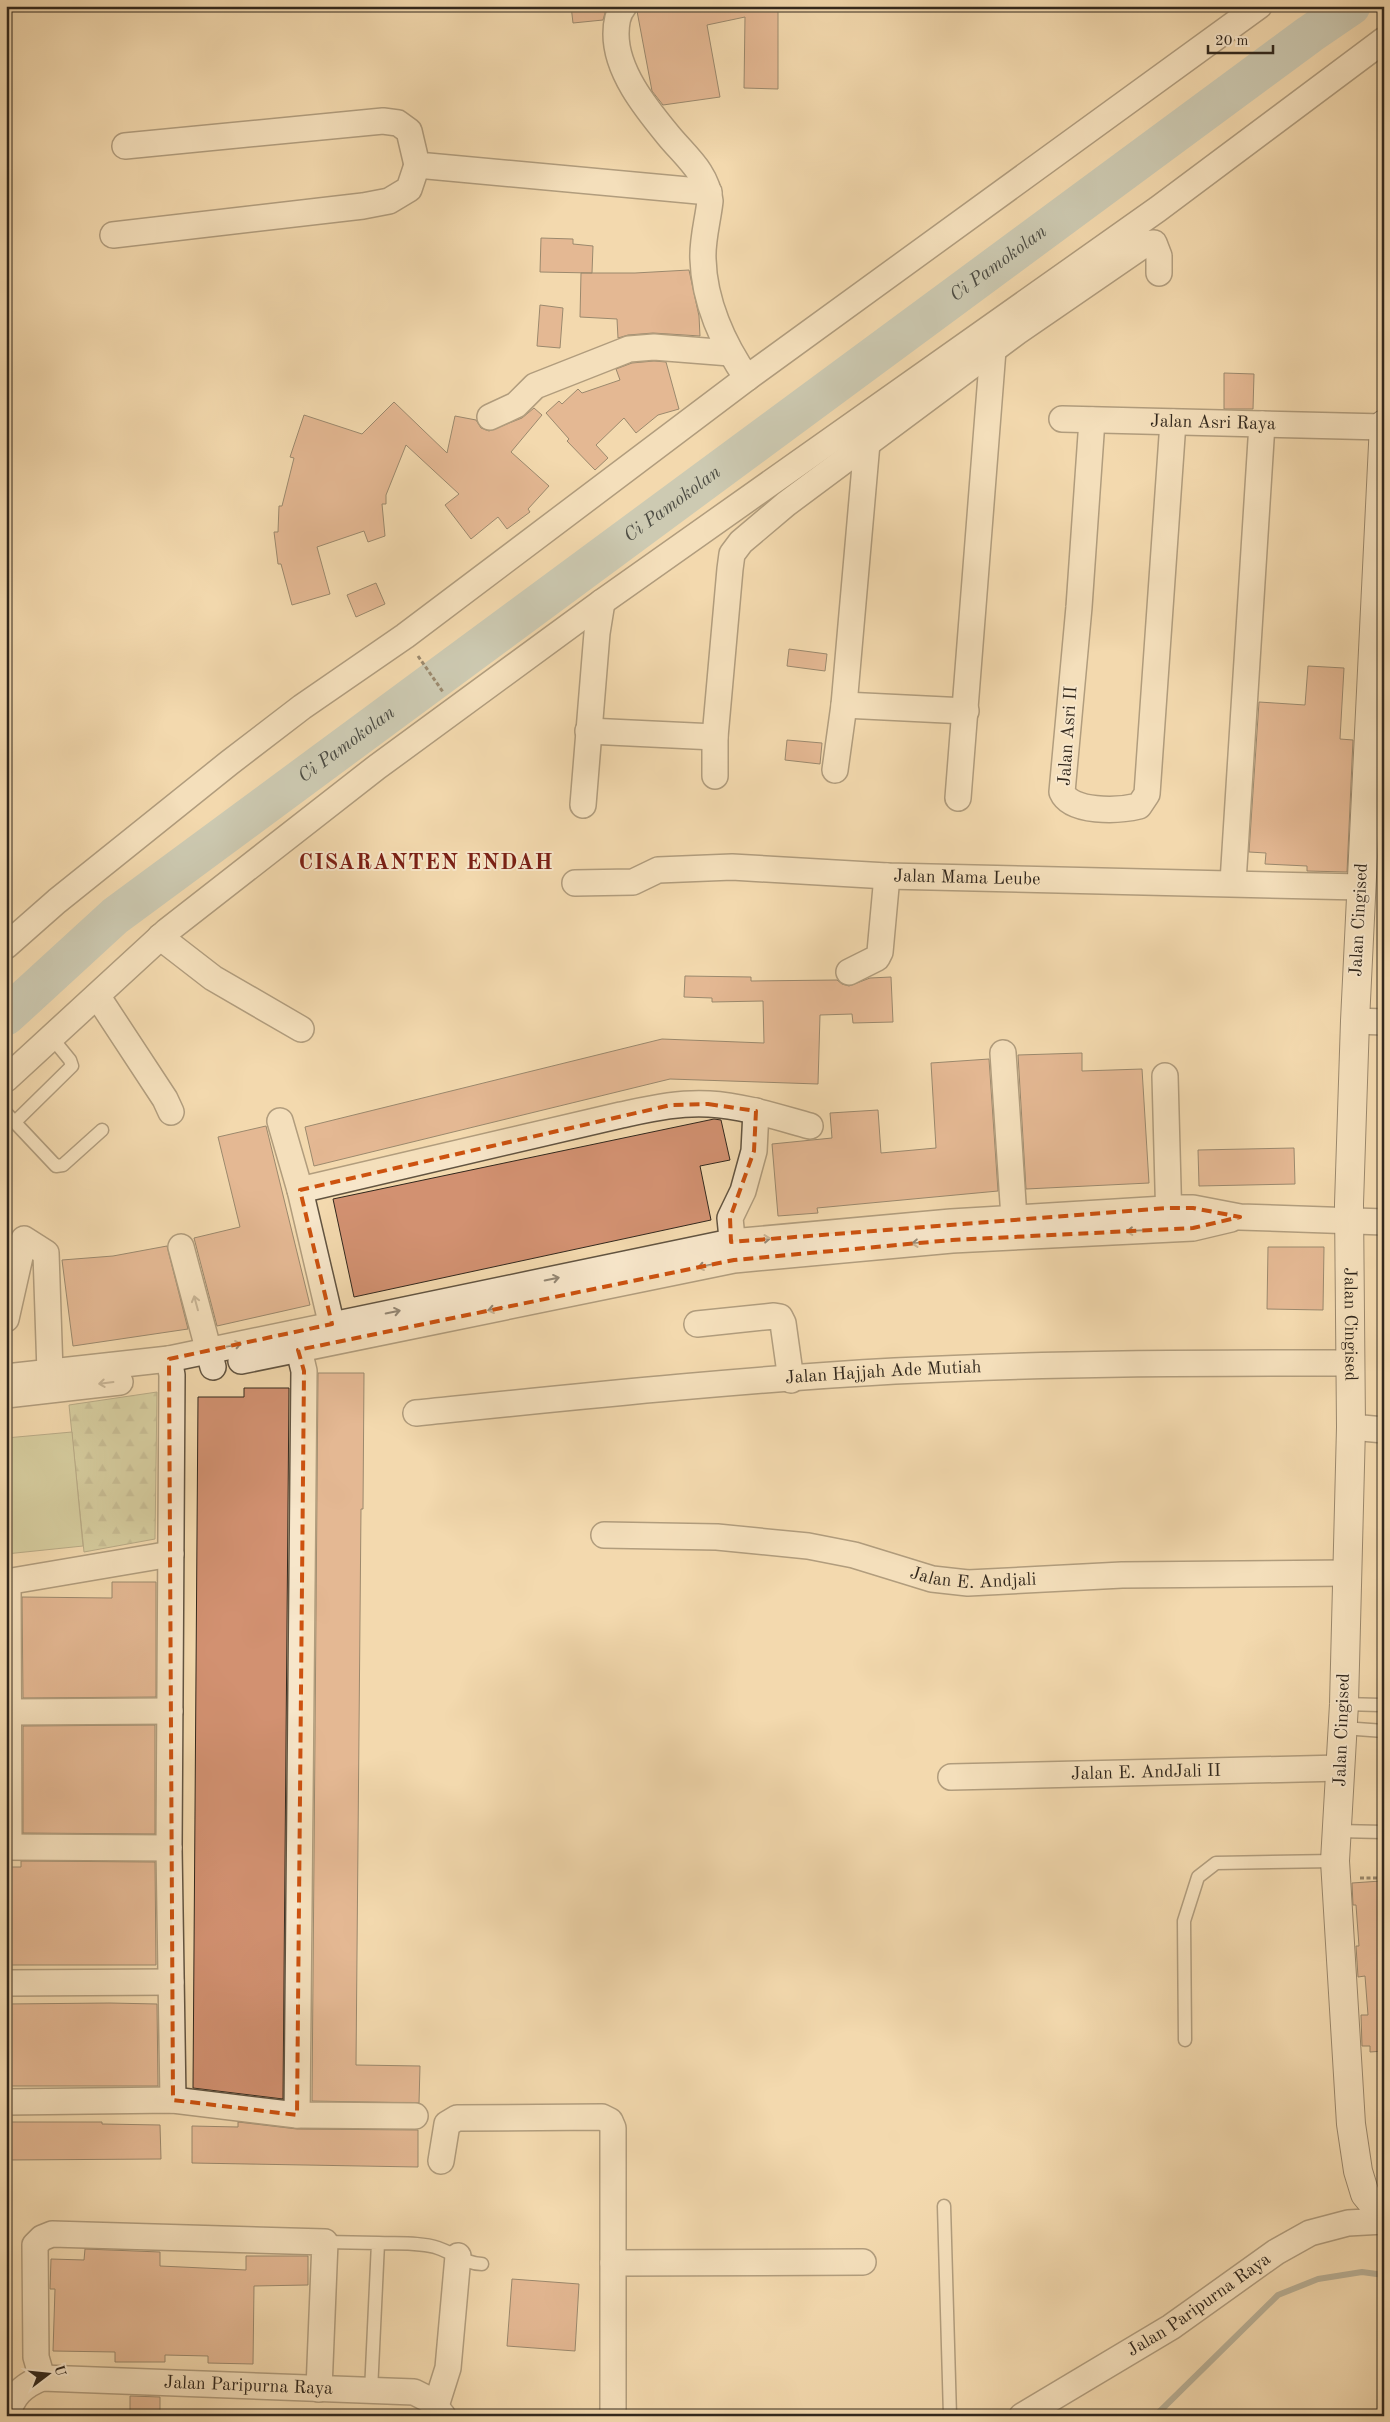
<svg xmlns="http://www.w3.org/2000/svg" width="1390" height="2422" font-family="'Old Standard TT',serif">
	<defs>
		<pattern id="forest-firs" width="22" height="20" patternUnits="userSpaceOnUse" patternTransform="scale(1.25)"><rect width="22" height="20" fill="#b5c08f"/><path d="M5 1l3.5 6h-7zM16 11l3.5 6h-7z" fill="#949c74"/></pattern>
	</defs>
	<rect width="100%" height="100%" fill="#f3d9ae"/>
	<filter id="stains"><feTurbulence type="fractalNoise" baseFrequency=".004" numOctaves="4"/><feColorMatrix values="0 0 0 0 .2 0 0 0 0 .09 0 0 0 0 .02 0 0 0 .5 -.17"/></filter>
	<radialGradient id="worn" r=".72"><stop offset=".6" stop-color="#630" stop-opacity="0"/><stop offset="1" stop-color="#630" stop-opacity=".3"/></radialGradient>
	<path fill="url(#forest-firs)" stroke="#747456" d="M157,1392l-2,147 -71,13 -15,-147z"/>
	<path fill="#b5c08f" stroke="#747456" d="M72,1432l11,114 -77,8v-116z"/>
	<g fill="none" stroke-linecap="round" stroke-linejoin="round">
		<path stroke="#737e78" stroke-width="6" d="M1155,2416l123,-121 40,-16 44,-7 22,3"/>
		<path stroke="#9fb8b5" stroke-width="39" id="s1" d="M6,1016l109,-100 1195,-882 41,-28"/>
	</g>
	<path fill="#d29171" stroke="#32281d" d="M571,6h36l-4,14 -30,3z
		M638,6h120v4h20v79l-34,-1 1,-71 -38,8 13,72 -57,8 -11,-14 -15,-80z
		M541,238l32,1v5l20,2 -1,27 -52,-1z
		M689,270l10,46 1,20 -47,-3 -25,2 -10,3 -1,-19 -37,-2 1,-44h54z
		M540,305l23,3 -3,40 -23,-2z
		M654,361l12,1 13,47 -21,6 -22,18 -12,-15 -28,27 12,13 -13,12 -28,-29 2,-2 -23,-26 13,-12 3,3 16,-15 4,4 38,-13 -4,-11 16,-6z
		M1224,373l30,1 -1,35h-29z
		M394,402l53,51 8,-37 21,4 5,8 8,3 33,-13 12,-10 8,7 -31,37 38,34 -21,23 2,3 -23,17 -9,-12 -27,22 -26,-34 14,-11 -53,-49 -20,50v9h-4l3,32 -17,6 -4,-11 -47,16 13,47 -38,11 -11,-41h-3l-4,-32h4l1,-26h3l12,-48 -4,-1 14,-42 58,19z
		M376,583l9,21 -29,13 -9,-22z
		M789,649l38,5 -2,17 -38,-5z
		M1308,666l36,2 -4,71 13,1 -6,132 -40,-1v-5l-42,-2 1,-11 -17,-1 10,-150 46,3z
		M787,740l35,3 -2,21 -35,-4z
		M685,976l66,1v4l86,-1 5,4 7,2 21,-8 21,-1 2,45 -40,1 -1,-9 -32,1 -2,69 -148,-5 -356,87 -9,-39 357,-88 102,4 -1,-42 -51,1v-4l-28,-1z
		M1082,1053v18l60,-2 7,114 -123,6 -8,-134z
		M989,1059l9,132 -181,17 1,5 -40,3 -6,-72 60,-6 -2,-25 48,-3 3,43 55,-5 -5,-85z
		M714,1119l7,1 9,40 -30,6 11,54 -357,77 -21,-98z
		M266,1126l44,179 -93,21 -23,-88 46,-11 -22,-90z
		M1294,1148l1,36 -96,2 -1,-36z
		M167,1246l21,83 -115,17 -11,-86 51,-4z
		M1268,1247h56l-1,63 -56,-1z
		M318,1373h46l-1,136h-2l-5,556 64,1 -1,37 -107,-2z
		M244,1388h45l-6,711 -90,-11 5,-691h46z
		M112,1582h44v115l-133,1 -1,-101 90,1z
		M155,1725v109l-132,-1v-107z
		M21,1861l134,1 1,103h-150v-98h15z
		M1381,1881l3,38v132l-14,1v-6h-8l-1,-31h7l-3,-39 -7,1 -2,-31h3l-3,-41h-3l-1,-22z
		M110,2003l47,1 1,82h-152v-82z
		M6,2122h96v2l58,1 1,34 -155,1z
		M238,2122l59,7 121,1v37l-226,-4v-37l46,1z
		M85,2249l75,3v14l86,4v-14h62v29l-54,1 -1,78 -45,-1v-7l-43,-1v7h-50v-10l-62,-1 2,-62h-5l1,-30 33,1z
		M512,2279l67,5 -4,67 -68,-5z
		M130,2396l30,1v19h-30z"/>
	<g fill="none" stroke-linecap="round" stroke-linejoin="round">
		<g stroke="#625441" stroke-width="15">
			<path id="service" d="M6,1113l50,53 7,-1 39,-35
				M15,1122l57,-56 -2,-6 -18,-22
				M1344,1704l36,1 4,-3
				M1343,1728l41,3
				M1337,1831l47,1
				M1185,2040l-1,-119 14,-44 18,-14 119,-2
				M944,2206l6,210
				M325,2242l53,1
				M371,2391l7,-148c19,1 42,-1 60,5 15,5 28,16 44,16"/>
		</g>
		<g stroke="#625441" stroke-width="28">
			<g id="minor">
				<path d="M624,6c-7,8 -8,18 -8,28 0,37 29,73 52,101 17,21 39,37 42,66 -2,19 -8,39 -7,58 1,42 20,85 44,119"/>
				<path d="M125,146l258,-25 15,2 11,8 8,34 292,27"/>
				<path d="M113,235l250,-29 26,-5 20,-12 8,-24"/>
				<path d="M490,417l26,-12 19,-19 94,-37 25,-2 76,6"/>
				<path id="s2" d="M1062,419l322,8"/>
				<path d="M1092,420l-13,187 -17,185c9,21 56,19 77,14l8,-12 26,-372"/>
				<path d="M844,705l122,6"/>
				<path d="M588,731l127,6"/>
				<path d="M835,770l9,-65 23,-262"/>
				<path d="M715,776v-39l15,-168 2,-15 9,-12 45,-38 231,-172 128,-88 9,-1 5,13v17"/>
				<path d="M958,798l35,-448 -8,-7"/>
				<path d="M583,805l14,-172 5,-31"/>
				<path d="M1233,882l29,-458"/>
				<path id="s3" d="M575,883l58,-1 25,-12 74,-3 155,9 474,11"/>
				<path d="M160,937l53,41 88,51"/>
				<path d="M6,946l51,-45 172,-138 73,-56 103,-71 342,-258 512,-372"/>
				<path d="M849,972l28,-14 3,-6 7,-76"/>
				<path d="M98,997l67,102 6,13"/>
				<path d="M1355,1021l29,1"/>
				<path d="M1003,1053l11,165"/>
				<path d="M1165,1076l4,148"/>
				<path d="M6,1079l161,-148 210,-164 225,-165 556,-393 226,-169"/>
				<path d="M280,1121l20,69 35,149"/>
				<path d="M300,1190l321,-75c29,-6 59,-13 88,-11 35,2 68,13 101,22"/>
				<path d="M181,1247l32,120"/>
				<path d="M734,1259l-4,-41 13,-27 11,-40 2,-40"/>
				<path d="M6,1319l18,-80 22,14 4,119"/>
				<path d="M697,1324l77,-8 6,1 3,6 8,57"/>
				<path d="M295,1333l9,38 -7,744"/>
				<path d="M169,1359l3,16 -3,473 4,252"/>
				<path d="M241,1361l493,-101 218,-20 241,-12 38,-9"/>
				<path d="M6,1377l163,-18 562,-117 220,-20 230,-14h12l47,9 144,5"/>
				<path d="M6,1395l114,-13"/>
				<path id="s4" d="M416,1413c159,-16 319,-33 479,-42 152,-8 304,-8 456,-8"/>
				<path d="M1351,1427l33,3"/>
				<path id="s5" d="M604,1535l113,2 91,9 46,9 78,24 36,4 154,-8 225,-2"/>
				<path d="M6,1582l165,-28"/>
				<path d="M8,1582l1,265"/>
				<path d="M9,1712l161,-1"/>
				<path id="s6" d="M951,1777l390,-9"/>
				<path d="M6,1847l163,1"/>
				<path d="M6,1983l165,-1"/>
				<path d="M6,2102l167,-2 124,15 118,1"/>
				<path d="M441,2161l6,-37 10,-6 145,-1 8,4 3,7v288"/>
				<path d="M613,2263l250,-1"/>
				<path d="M42,2378l-6,-21 -1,-112 7,-7 10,-4 273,8 -6,147"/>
				<path d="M436,2406l12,-38 10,-112"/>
				<path id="s7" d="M8,2416c3,-20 16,-31 34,-38l372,14 16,8 13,16"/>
				<path id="s8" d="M1022,2416l149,-89 105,-75 34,-19 38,-10 36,-2"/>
			</g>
		</g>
		<g stroke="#32281d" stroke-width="30">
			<g id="secondary">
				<path id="s9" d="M1384,424l-29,597 -6,183 2,223 -7,277 -9,157 16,263 7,47 7,23 19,23"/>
			</g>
		</g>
		<path stroke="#32281d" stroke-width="3" stroke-dasharray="4 2.5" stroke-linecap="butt" d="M418,656l25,36
			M1360,1878h24"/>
		<use href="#service" stroke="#f7e6ca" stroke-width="12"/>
		<use href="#minor" stroke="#f7e6ca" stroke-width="25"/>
		<use href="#secondary" stroke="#f7e6ca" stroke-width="28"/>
	</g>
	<defs><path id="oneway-shaft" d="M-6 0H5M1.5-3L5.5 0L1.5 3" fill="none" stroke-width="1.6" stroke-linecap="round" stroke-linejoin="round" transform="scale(1.25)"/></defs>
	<g stroke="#948774">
		<use href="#oneway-shaft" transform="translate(1134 1231) rotate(177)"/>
		<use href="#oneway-shaft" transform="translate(763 1239) rotate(-5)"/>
		<use href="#oneway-shaft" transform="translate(919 1243) rotate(175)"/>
		<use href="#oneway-shaft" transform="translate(705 1266) rotate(168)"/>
		<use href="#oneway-shaft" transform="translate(552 1279) rotate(-12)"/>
		<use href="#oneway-shaft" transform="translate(196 1303) rotate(-105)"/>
		<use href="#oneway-shaft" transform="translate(495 1309) rotate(168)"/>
		<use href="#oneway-shaft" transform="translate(393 1312) rotate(-12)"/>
		<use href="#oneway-shaft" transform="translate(234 1345) rotate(-12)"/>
		<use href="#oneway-shaft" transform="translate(106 1383) rotate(173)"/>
	</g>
	<path d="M0 0H1390V2422H0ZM708,1104l48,7 -2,40 -24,67 1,24 437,-34h25l47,9 -47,11 -241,12 -218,20 -436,90 6,21 -7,744 -124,-15 -4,-741 163,-35 -32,-134 371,-85z" fill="#f3d9ae" fill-opacity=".55" fill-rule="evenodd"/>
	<path fill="none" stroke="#cd520f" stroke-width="4" stroke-dasharray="10 6" stroke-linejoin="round" d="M708,1104l48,7 -2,40 -24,67 1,24 437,-34h25l47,9 -47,11 -241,12 -218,20 -436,90 6,21 -7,744 -124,-15 -4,-741 163,-35 -32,-134 371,-85z"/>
	<g text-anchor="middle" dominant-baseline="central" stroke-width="4" stroke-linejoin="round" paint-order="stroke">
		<g font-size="18" fill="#32281d" stroke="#f7e6ca">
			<text stroke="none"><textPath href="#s2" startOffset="151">Jalan Asri Raya</textPath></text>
			<text transform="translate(1068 736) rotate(-86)">Jalan Asri II</text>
			<text stroke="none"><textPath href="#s3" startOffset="395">Jalan Mama Leube</textPath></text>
			<text transform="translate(1359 920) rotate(-87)">Jalan Cingised</text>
			<text stroke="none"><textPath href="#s9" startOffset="901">Jalan Cingised</textPath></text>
			<text stroke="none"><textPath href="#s4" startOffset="469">Jalan Hajjah Ade Mutiah</textPath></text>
			<text stroke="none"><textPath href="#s5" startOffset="374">Jalan E. Andjali</textPath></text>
			<text transform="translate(1342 1730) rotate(-88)">Jalan Cingised</text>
			<text stroke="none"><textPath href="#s6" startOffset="195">Jalan E. AndJali II</textPath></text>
			<text stroke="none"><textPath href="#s8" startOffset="209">Jalan Paripurna Raya</textPath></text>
			<text stroke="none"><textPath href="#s7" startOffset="260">Jalan Paripurna Raya</textPath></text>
		</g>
		<g font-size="19" font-style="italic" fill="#4d4c43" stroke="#f7e6ca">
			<text stroke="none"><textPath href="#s1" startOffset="1246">Ci Pamokolan</textPath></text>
			<text stroke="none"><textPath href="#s1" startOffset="841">Ci Pamokolan</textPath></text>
			<text stroke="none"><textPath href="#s1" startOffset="436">Ci Pamokolan</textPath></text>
		</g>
		<g font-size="22" font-weight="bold" letter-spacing="1" fill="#7a1f14" stroke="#f7e6ca">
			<text x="426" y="863">CISARANTEN ENDAH</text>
		</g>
	</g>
	<rect width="1390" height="2422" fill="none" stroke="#f3d9ae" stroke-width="25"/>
	<rect x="8" y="8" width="1375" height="2407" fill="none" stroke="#32281d" stroke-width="2.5"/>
	<rect x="12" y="12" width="1365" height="2397" fill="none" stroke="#32281d"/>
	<g transform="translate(48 2374) rotate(74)" stroke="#f7e6ca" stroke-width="4" paint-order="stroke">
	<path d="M0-4L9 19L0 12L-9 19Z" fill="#32281d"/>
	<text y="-8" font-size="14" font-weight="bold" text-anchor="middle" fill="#32281d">U</text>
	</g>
	<path d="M1208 45v8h65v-8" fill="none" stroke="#32281d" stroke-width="2.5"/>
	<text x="1215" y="45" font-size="15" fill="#32281d" stroke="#f7e6ca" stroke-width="4" paint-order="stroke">20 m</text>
	<rect width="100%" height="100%" filter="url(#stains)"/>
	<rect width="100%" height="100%" fill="url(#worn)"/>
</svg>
